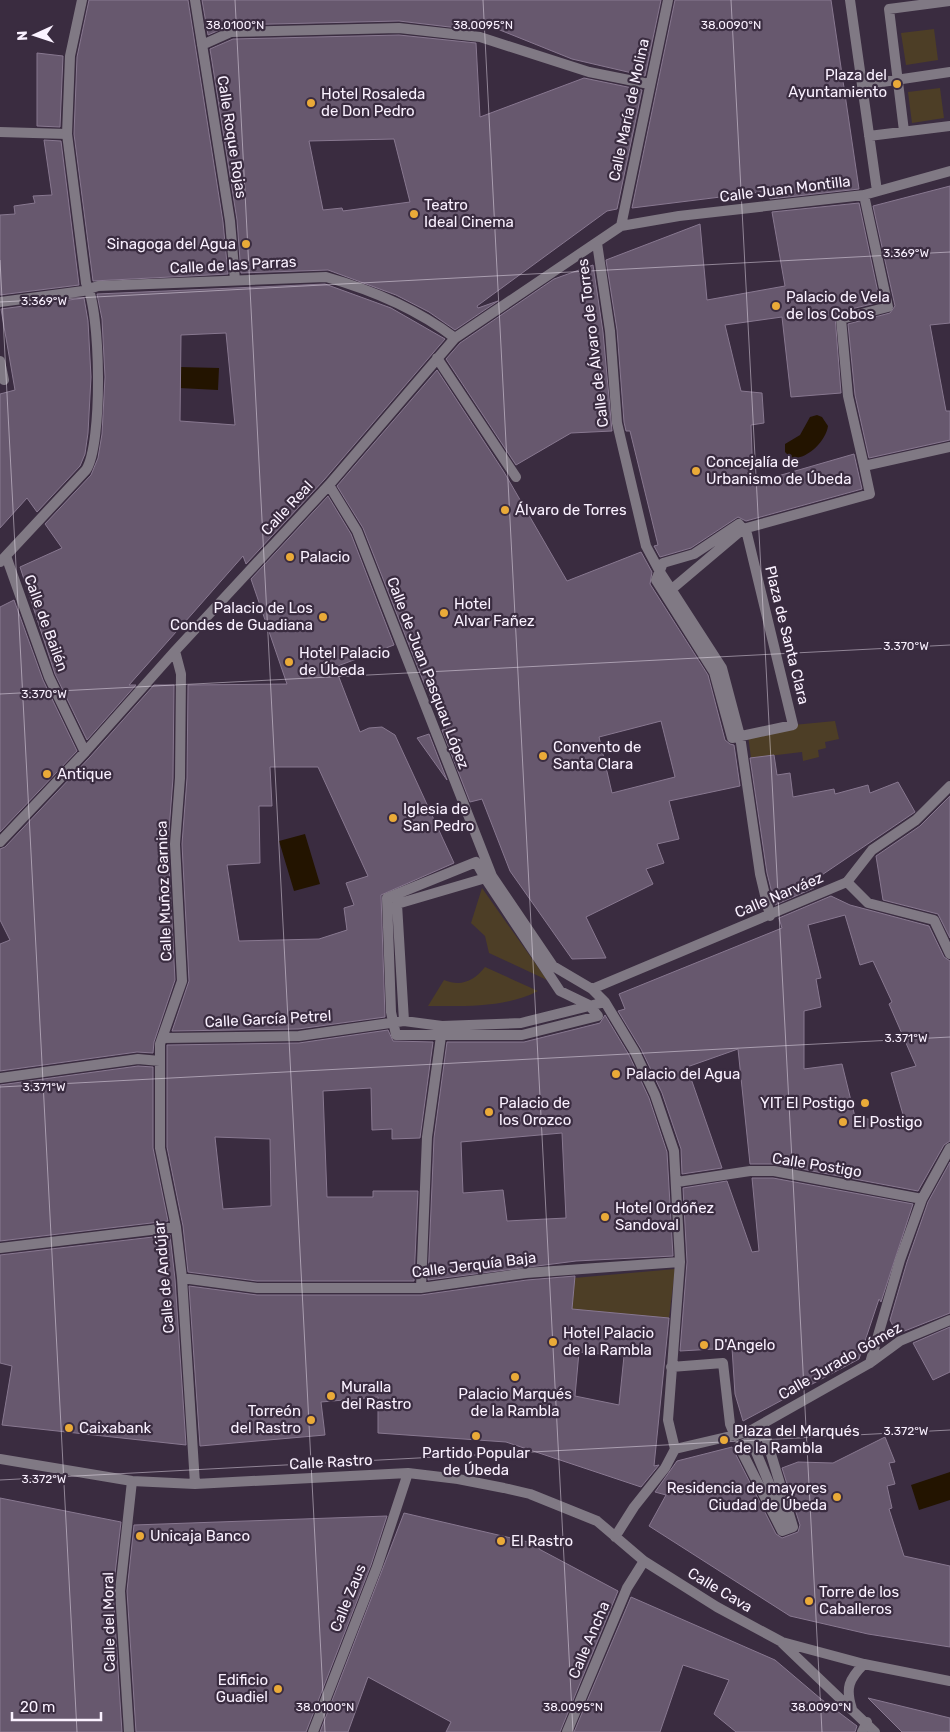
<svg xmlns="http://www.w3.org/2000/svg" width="950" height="1732" font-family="Rubik,sans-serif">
	<rect width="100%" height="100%" fill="#3a2c40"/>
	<path fill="#4d3e26" d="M934,29l4,31 -32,5 -5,-32z
		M940,88l4,30 -32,5 -4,-31z
		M835,721l4,18 -14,3 1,6 -8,2 1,7 -16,4 -1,-9 -51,6 -3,-23 45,-10z
		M482,888l65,92 -58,-27 -4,-17 -14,-13z
		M485,967l53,24c-33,17 -73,15 -110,15l16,-26c17,7 30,1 41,-13z
		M675,1269l-6,49 -97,-9 2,-31z"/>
	<path fill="#231400" d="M180,367l39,1 -1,22 -39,-2z
		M817,415l5,2 6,9c-2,15 -21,34 -37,32l-6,-6v-8l15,-9 10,-18z
		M305,834l15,50 -26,7 -15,-50z
		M950,1472v28l-31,10 -8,-25z"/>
	<path fill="#67586e" stroke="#887890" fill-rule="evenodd" d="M89,0h99l35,222 5,52 -135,7 -19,-147 3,-77z
		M202,0h459l-16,76 -73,-17 -97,-39v10l-76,-9 -168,4 -23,10z
		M675,0h156l28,189 -89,10 -1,-8 -137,17z
		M399,35l77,8 4,74 104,-39 58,12 -25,119 -10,2 -130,95 1,2 20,-7 -43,29 -26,-18 -33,-17 -68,-25 -87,3 -4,-53 -27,-171 23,-10zM394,139l16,63 -67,9 -1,-3 -19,2 -14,-69z
		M37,53l26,3 -3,71 -23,-1z
		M44,140l17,1 18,144 -79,10v-80l15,-1 -1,-8 21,-3 -2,-7 19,-1z
		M950,186v137l-20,2 16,86h4v29l-81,18 -14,-63 -7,-71 42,-11 5,-7 -22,-100z
		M859,203l21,99 -41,10 -4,4 6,77 -50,4 -9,-80 -57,8 16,66 21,2 2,30 -13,2 2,54 10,-3 1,4 90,-26 8,35 -116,32 -8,-4 -47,31 -31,9 -6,-11 4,-1 -28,-114h-4l-2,-9 -7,-92 -11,-70 94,-36 7,76 78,-14 -13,-74z
		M593,265l10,67 9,99 -41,2 -55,32 -70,-106 14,-16 94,-64z
		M325,284l66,24 54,31 -121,141 -78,84 -3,-8 -51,58 -63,71h7l-49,55 -32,-66 -35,-107 42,-19 -17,-24 46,-49 7,-17 4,-24 3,-57 -3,-58 -5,-25zM226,333l9,92 -55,-4 1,-86z
		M84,298l4,23 3,56 -3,56 -3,21 -5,12 -43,46 -10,-14 -27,30v-134l15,-4 -14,-81z
		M437,370l67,102 63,109 74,-29 11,20 -2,12 58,91 17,65 5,4 4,1 6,41 -71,15 10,38 -22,5 7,19 -18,6 7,15 -67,33 20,41 -34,1 -62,-88 -28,-72 -12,3 -28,-72 5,-1 -23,-46 -61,-155 -26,-42zM661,721l14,56 -63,16 -13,-56z
		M328,496l23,38 43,111 -59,22 25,65 9,-4 13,-1 13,8 59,128 -73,32 4,122 -87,12 -126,2 17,-50 -7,-137 5,-66 1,-93 99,-1 -36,-105zM270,767h48l50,109 -22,7 8,22 -10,3 3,22 -28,9 -80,2 -12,-76 33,-2 -1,-57h13z
		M14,600l29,80 34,71 -77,81v-225z
		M154,685h20l-1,93 -5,66 7,136 -21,62 -1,11 -16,-1 -137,19v-127l10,-4 -10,-20v-71l5,-2 85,-90z
		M429,734l18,46 -30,-42z
		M774,755l3,20 13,-2 3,24 41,-8 1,5 33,-9 2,8 28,-11 17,30 -108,73 7,3 -39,17 -8,-32 -17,-115z
		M950,796v142l-12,-24 -55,-14 -7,-44 44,-30z
		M831,896l19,9 79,21 15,31 6,4v180l-6,4 -26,46 -143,-27h-25l-12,-115 -51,18 35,101 -40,6 -1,-25 -19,-56 -21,-44 -23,-38 7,-2 -6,-15 163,-66 -3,-10zM845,915l15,50 13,-4 19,41 -3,2 27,62 -25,7 15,52 -51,-8 -13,-53 -38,5v-58l17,-4 -5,-28 5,-1 -13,-53z
		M605,1015l24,40 20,43 18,54 6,104 -97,5 -148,19 6,-142 13,-96h77l76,-19zM562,1133l4,85 -59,3 -4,-31 -40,3 -2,-51z
		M388,1030l5,11 40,1 -13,96 -28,1v-10l-20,1 -1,-42 -48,3 4,106h46v-6h45l-4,90h-157l-69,-9 -5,-46 -16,-79v-102l132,-2zM215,1137l55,2 1,67 -48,3z
		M138,1066l15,1v81l15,73 -168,20v-156z
		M950,1162v151l-53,21 -7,-14 17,-58 21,-60z
		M752,1178h21l140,26 -32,98 -2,-3 -20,60 -116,62 -8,-27 -3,-46 -52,3 7,-89 -4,-74 44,-7 25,71 7,-1z
		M170,1235l5,44 11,166 -184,-20 10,-59 -12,-3v-108z
		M575,1276l-3,33 97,9 -15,148 5,-1 -18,22 -135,-45 -128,-9v-36l-57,5 4,33 -125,11 -11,-160 68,9h164l106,-15zM579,1352l45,4 -5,49 -44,-9z
		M950,1327v45l-17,8 -20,-37z
		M885,1437l10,25 -6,1 6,21 -8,2 5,22 -3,1 15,47 46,10v81l-82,-13 -78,-18 -141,-90 17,-31 -11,-3 22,-31 55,-14 44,87 6,4 16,-6 2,-7 -18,-57 16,-6 35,1z
		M0,1498l121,24 -8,69 9,141h-122z
		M404,1513l137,32 -2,4 79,42 -58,141h-114l5,-10 -83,-45 -20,55h-28z
		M387,1516l-16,49 -65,167h-170l-9,-141 7,-66z
		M631,1597l144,63 46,39 36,27 -2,6h-119l-22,-18 15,-34 -46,-15 -23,67h-86z
		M868,1698l82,20v14h-48z"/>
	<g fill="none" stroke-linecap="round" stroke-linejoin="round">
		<path stroke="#807984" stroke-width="10" d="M0,132l67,2
			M0,361l4,19
			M847,882l25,-32 44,-30 34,-34
			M862,1732l5,-10"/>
		<path stroke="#807984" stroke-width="10" d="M195,0l35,221 5,59
			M850,0l27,191
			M202,45l29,-13 168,-4 81,9 109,35 60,12
			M862,85l88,-13
			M904,131l-15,-122 61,-8
			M869,136l81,-10
			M621,226l47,-226
			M597,243l13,88 7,92 29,123 14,26 62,96 18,68 20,138 10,42
			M0,302l83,-11 15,-5 228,-9c46,13 91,32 129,61
			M437,358l79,119
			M864,466l-16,-70 -7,-77 47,-12 -24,-112
			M329,485l28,46 135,345 61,90 39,23 13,13 30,50 20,43 19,56 6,111 -12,158 7,29
			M739,524l8,10 46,191 -61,13 -18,-66 -58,-92 7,-17 31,-9z
			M6,556l43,121 36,75
			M0,562l86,-92c17,-26 15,-160 0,-187l-19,-149 3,-78 12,-56
			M672,589l71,-60 127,-35 -6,-28 86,-19
			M175,651l6,23 -1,104 -5,66 7,137 -22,63v104l16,79 6,51 13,206
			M0,842l85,-90 90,-101 154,-166 126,-147 166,-112 58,-10 185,-21 86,-24
			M476,862l9,16 75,113 29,14 9,11 -76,19h-126l-5,-23 -4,-114z
			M592,989l255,-107 21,21 66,17 16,34
			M404,1021l-7,-117 92,-27
			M163,1038l136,-2 105,-15 38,5 79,-3 84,-21
			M0,1078l138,-19 22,2
			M677,1182l73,-11h24l148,28
			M0,1248l176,-21
			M182,1278l75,10h164l105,-15 154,-11
			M421,1288l6,-151 15,-108
			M870,1363l30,-103 22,-61 28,-51
			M671,1367l52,-4 7,61 5,12
			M765,1434l28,93 -11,4 -43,-85z
			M749,1435l39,94
			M0,1459l132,22 63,3 213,-11 50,6 46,9 26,6 67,27 47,40 73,46 65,35 82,22 86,17
			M615,1537l19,-30 31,-39 10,-19 73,-17 122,-69 30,-22 50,-21
			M782,1643l93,89
			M852,1709c-7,-21 -3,-30 12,-45
			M129,1732l-9,-141 12,-110
			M313,1732l64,-165 31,-94
			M567,1732l60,-144 17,-27"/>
	</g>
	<path fill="none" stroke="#faf1ff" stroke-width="1" stroke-opacity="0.45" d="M235,0l90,1732M483,0l90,1732M731,0l91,1732M0,260l77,1472M0,302l950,-50M0,694l950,-49M0,1087l950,-50M0,1480l950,-50"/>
	<g fill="#eaaa38" stroke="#3a2c40" stroke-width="2">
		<circle cx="897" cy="84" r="5"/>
		<circle cx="311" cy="103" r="5"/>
		<circle cx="414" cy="214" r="5"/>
		<circle cx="246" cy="244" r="5"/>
		<circle cx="776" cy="306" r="5"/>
		<circle cx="696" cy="471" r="5"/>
		<circle cx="505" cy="510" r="5"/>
		<circle cx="290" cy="557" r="5"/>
		<circle cx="444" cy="613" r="5"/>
		<circle cx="323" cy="617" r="5"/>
		<circle cx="289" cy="662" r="5"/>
		<circle cx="543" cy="756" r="5"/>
		<circle cx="47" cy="774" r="5"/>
		<circle cx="393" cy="818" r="5"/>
		<circle cx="616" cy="1074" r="5"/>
		<circle cx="865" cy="1103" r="5"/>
		<circle cx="489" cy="1112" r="5"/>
		<circle cx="843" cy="1122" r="5"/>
		<circle cx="605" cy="1217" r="5"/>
		<circle cx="553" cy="1342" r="5"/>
		<circle cx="704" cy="1345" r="5"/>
		<circle cx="515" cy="1377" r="5"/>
		<circle cx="331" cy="1396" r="5"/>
		<circle cx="311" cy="1420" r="5"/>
		<circle cx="69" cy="1428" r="5"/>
		<circle cx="476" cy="1436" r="5"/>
		<circle cx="724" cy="1440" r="5"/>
		<circle cx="837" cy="1497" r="5"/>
		<circle cx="140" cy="1536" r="5"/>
		<circle cx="501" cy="1541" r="5"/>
		<circle cx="809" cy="1601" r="5"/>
		<circle cx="278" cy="1689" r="5"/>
	</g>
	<g text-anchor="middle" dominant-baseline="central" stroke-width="4.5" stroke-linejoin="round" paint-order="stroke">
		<g font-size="15" fill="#faf1ff" stroke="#3a2c40" text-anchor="start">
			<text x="887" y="75" text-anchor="end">Plaza del<tspan x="887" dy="17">Ayuntamiento</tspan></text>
			<text x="321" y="94">Hotel Rosaleda<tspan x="321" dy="17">de Don Pedro</tspan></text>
			<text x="424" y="205">Teatro<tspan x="424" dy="17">Ideal Cinema</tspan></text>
			<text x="236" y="244" text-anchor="end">Sinagoga del Agua</text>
			<text x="786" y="297">Palacio de Vela<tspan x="786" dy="17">de los Cobos</tspan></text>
			<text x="706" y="462">Concejalía de<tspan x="706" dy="17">Urbanismo de Úbeda</tspan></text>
			<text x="515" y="510">Álvaro de Torres</text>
			<text x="300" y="557">Palacio</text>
			<text x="454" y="604">Hotel<tspan x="454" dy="17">Alvar Fañez</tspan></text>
			<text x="313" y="608" text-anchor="end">Palacio de Los<tspan x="313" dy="17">Condes de Guadiana</tspan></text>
			<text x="299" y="653">Hotel Palacio<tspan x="299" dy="17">de Úbeda</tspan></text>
			<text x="553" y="747">Convento de<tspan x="553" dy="17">Santa Clara</tspan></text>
			<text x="57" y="774">Antique</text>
			<text x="403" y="809">Iglesia de<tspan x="403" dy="17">San Pedro</tspan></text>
			<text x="626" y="1074">Palacio del Agua</text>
			<text x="499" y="1103">Palacio de<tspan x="499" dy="17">los Orozco</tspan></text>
			<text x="855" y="1103" text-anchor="end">YIT El Postigo</text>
			<text x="853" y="1122">El Postigo</text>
			<text x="615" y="1208">Hotel Ordóñez<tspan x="615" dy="17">Sandoval</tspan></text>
			<text x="563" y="1333">Hotel Palacio<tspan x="563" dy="17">de la Rambla</tspan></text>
			<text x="714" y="1345">D'Angelo</text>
			<text x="341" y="1387">Muralla<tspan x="341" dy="17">del Rastro</tspan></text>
			<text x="515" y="1394" text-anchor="middle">Palacio Marqués<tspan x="515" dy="17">de la Rambla</tspan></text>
			<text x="301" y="1411" text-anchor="end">Torreón<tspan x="301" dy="17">del Rastro</tspan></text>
			<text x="79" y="1428">Caixabank</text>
			<text x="734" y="1431">Plaza del Marqués<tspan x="734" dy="17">de la Rambla</tspan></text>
			<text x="476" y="1453" text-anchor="middle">Partido Popular<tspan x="476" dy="17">de Úbeda</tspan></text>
			<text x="827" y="1488" text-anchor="end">Residencia de mayores<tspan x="827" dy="17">Ciudad de Úbeda</tspan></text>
			<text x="150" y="1536">Unicaja Banco</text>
			<text x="511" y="1541">El Rastro</text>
			<text x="819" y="1592">Torre de los<tspan x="819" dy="17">Caballeros</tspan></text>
			<text x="268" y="1680" text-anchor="end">Edificio<tspan x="268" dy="17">Guadiel</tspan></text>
		</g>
		<g font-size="15" fill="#faf1ff" stroke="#3a2c40">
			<text transform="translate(629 110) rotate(-78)">Calle María de Molina</text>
			<text transform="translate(232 137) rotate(81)">Calle Roque Rojas</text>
			<text transform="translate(785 189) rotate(-7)">Calle Juan Montilla</text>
			<text transform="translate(233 265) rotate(-3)">Calle de las Parras</text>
			<text transform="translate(593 343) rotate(-97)">Calle de Álvaro de Torres</text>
			<text transform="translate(287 508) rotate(-47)">Calle Real</text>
			<text transform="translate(46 623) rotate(70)">Calle de Bailén</text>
			<text transform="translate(787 635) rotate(76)">Plaza de Santa Clara</text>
			<text transform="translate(428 673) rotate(69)">Calle de Juan Pasquau López</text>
			<text transform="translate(164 891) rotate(-92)">Calle Muñoz Garnica</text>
			<text transform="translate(779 895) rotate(-23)">Calle Narváez</text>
			<text transform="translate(268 1019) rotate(-3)">Calle García Petrel</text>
			<text transform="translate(817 1165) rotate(9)">Calle Postigo</text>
			<text transform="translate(474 1265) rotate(-7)">Calle Jerquía Baja</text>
			<text transform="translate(164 1277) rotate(-95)">Calle de Andújar</text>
			<text transform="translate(840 1361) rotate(-30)">Calle Jurado Gómez</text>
			<text transform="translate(331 1462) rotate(-3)">Calle Rastro</text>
			<text transform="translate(720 1590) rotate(31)">Calle Cava</text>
			<text transform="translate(348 1598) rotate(-68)">Calle Zaus</text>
			<text transform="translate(109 1622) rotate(-91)">Calle del Moral</text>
			<text transform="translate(589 1640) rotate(-67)">Calle Ancha</text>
		</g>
	</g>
	<g font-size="12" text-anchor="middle" fill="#faf1ff" stroke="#3a2c40" stroke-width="4.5" stroke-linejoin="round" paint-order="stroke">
		<text x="235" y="29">38.0100°N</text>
		<text x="483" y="29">38.0095°N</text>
		<text x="731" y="29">38.0090°N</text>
		<text x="906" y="257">3.369°W</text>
		<text x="44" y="305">3.369°W</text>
		<text x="906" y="650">3.370°W</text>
		<text x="44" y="698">3.370°W</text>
		<text x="906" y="1042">3.371°W</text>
		<text x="44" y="1091">3.371°W</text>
		<text x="906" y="1435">3.372°W</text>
		<text x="44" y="1483">3.372°W</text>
		<text x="325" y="1711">38.0100°N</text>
		<text x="573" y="1711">38.0095°N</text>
		<text x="821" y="1711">38.0090°N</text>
	</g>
	<g transform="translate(35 35) rotate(267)" stroke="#3a2c40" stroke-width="4" paint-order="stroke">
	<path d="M0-4L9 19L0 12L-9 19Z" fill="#faf1ff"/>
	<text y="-8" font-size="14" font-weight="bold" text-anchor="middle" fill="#faf1ff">N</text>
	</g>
	<path d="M12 1712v8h89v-8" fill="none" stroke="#faf1ff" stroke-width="2.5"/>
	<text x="20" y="1712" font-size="15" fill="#faf1ff" stroke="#3a2c40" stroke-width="4" paint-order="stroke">20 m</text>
</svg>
